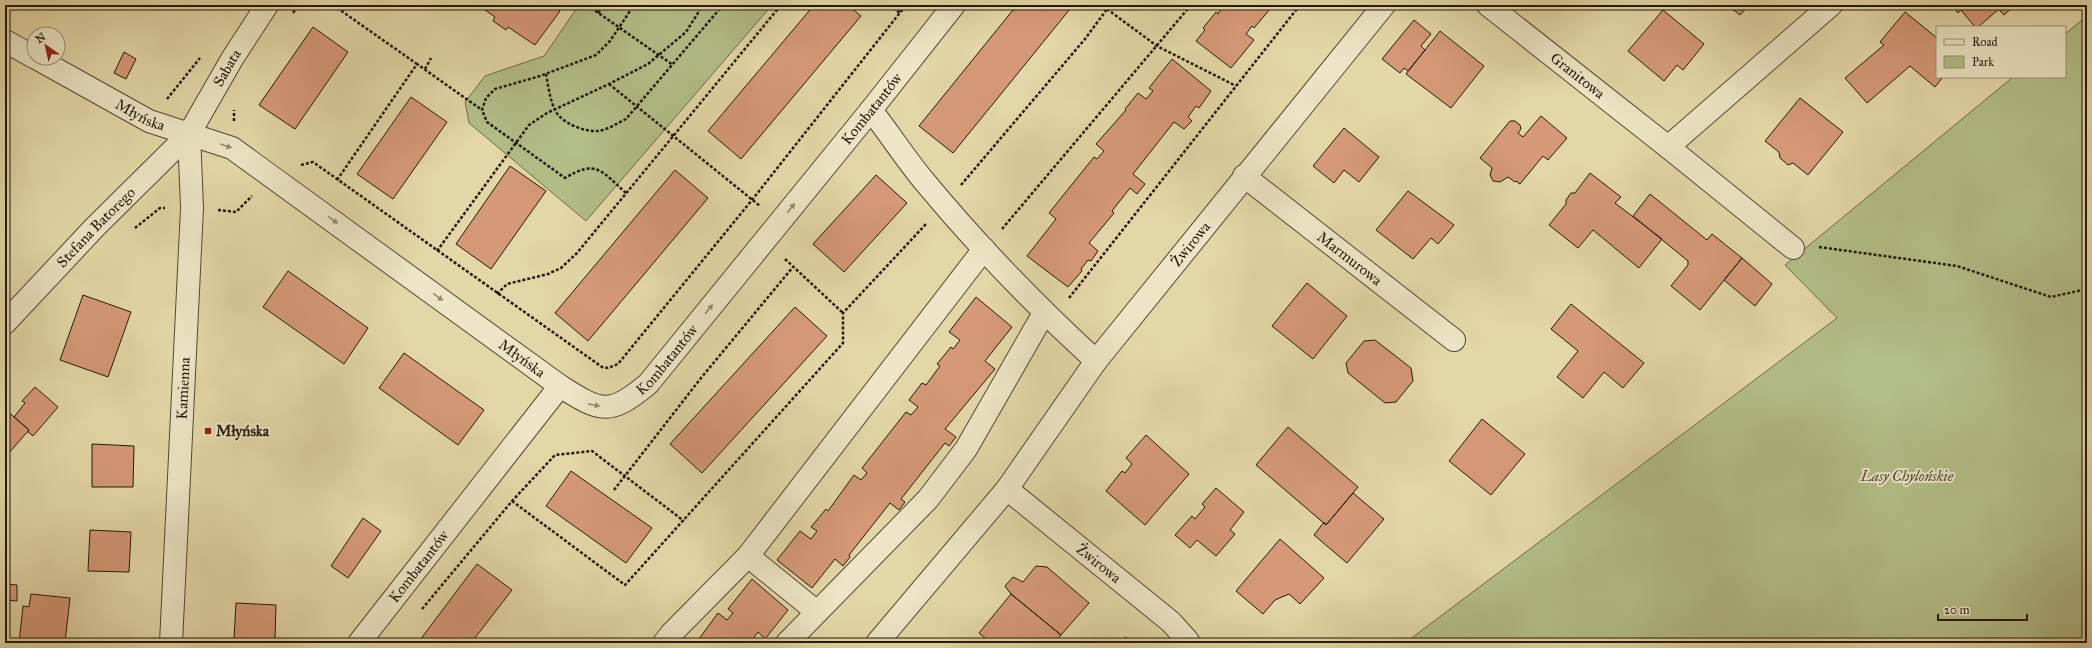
<svg xmlns="http://www.w3.org/2000/svg" width="2092" height="648" font-family="'IM FELL Great Primer',serif">
	<rect width="100%" height="100%" fill="#e4d7a7"/>
	<filter id="stains"><feTurbulence type="fractalNoise" baseFrequency=".005" numOctaves="4"/><feColorMatrix values="0 0 0 0 .2 0 0 0 0 .09 0 0 0 0 .02 0 0 0 .5 -.17"/></filter>
	<radialGradient id="worn" r=".72"><stop offset=".6" stop-color="#630" stop-opacity="0"/><stop offset="1" stop-color="#630" stop-opacity=".3"/></radialGradient>
	<path fill="#b3be88" stroke="#6a6c4a" d="M579,5h193l-186,216 -117,-98 -4,-21 20,-26 59,-20z
		M2087,16v627h-682l432,-325 -52,-53 228,-188h52v-43z"/>
	<path fill="#d59977" stroke="#22190d" d="M478,5h73l9,6 -25,34 -27,-18 -2,3 -13,-9 2,-4z
		M814,5h34l13,11 -120,143 -33,-28z
		M1017,5h48l5,4 -117,144 -34,-27z
		M1223,5h46l-1,2 2,2 -16,19 -2,-2 -6,8 8,6 -23,28 -35,-27 9,-11 -2,-2 13,-16 2,2z
		M1727,5h22l-9,10z
		M1951,5h44l4,4 -21,18h-3l-14,-17 -3,3z
		M1995,5h20l-11,10z
		M1663,10l41,34 -21,26 -6,-5 -13,16 -36,-30z
		M1905,12l32,26v39h6l-8,10 -25,-21 -43,37 -22,-25 39,-33 -4,-3z
		M1414,20l17,14 -10,12 4,4 -17,21 -4,-3 -4,5 -18,-14z
		M313,27l35,25 -53,77 -36,-24z
		M1440,31l44,35 -33,42 -45,-34z
		M124,52l12,7 -10,20 -12,-6z
		M1172,59l39,32 -12,17 -3,-2 -8,11 4,4 -8,8 -10,-7 -41,52 12,10 -8,10 -7,-6 -18,23 2,2 -25,30 9,8 -7,10 -3,-1 -7,9 1,2 -14,16 -41,-31 29,-37 -7,-6 45,-56 3,2 7,-8 -8,-7 30,-34 -1,-1 13,-16 8,6 7,-8 -4,-3z
		M411,97l36,25 -54,77 -36,-25z
		M1800,98l43,34 -35,43 -15,-12 -5,2 -8,-7 -1,-6 -14,-11z
		M1541,116l26,22 -19,22 -5,-4 -23,28 -4,-3 -1,1 -7,-5 -8,5 -7,-1 -3,-6 2,-7 -12,-10 30,-37h5l5,4 1,4 -3,4 5,4z
		M1344,128l35,29 -20,25 -15,-12 -10,13 -21,-17z
		M510,166l36,25 -55,78 -35,-25z
		M675,170l33,28 -120,143 -33,-28z
		M1590,173l31,24 -6,6 47,36 -23,29 -46,-38 -15,18 -29,-23 17,-21v-4l5,-7h4z
		M876,175l31,28 -63,69 -31,-28z
		M1408,191l46,34 -16,19 -7,-6 -18,21 -37,-29z
		M1650,194l57,46 5,-6 30,24 -42,52 -29,-24 17,-21v-4l-55,-45z
		M1742,258l30,26 -17,22 -31,-26z
		M288,271l80,57 -24,36 -81,-57z
		M1307,283l40,33 -34,43 -41,-33z
		M83,295l48,17 -23,65 -48,-17z
		M976,297l36,30 -27,34 10,8 -50,60 11,8 -7,9 -4,-3 -44,56 4,3 -6,8 -9,-7 -41,52 1,2 -7,9 -8,-7 -23,29 -35,-28 23,-29 11,8 6,-8 -6,-4 15,-18 2,2 26,-36 7,5 6,-7 -5,-5 44,-56 5,3 7,-8 -9,-7 13,-17 4,2 14,-19 -3,-2 14,-17 2,2 7,-9 -11,-8z
		M1571,304l73,59 -21,25 -19,-16 -21,26 -26,-21 21,-26 -27,-22z
		M795,307l32,29 -125,137 -32,-29z
		M1375,340l36,28 2,13 -17,21 -11,1 -37,-30 -2,-10 18,-22z
		M404,353l80,57 -26,35 -79,-57z
		M35,387l23,20 -25,29 -5,-4 1,-2 -15,-13 11,-14 -3,-2z
		M5,409l24,21 -21,24 -3,-3z
		M1482,419l43,35 -34,41 -42,-34z
		M1288,427l70,60 -32,38 -70,-60z
		M1146,435l43,39 -44,51 -39,-34 16,-20 3,2 7,-9 -6,-6z
		M92,444l42,2 -1,41h-41z
		M571,471l81,57 -26,35 -80,-57z
		M1216,488l28,24 -14,18 5,4 -19,22 -19,-16 -7,8 -15,-13 17,-19 3,3 10,-12 -3,-3z
		M1353,493l31,26 -37,44 -33,-28 10,-13 2,3z
		M363,518l18,13 -33,47 -17,-12z
		M90,530l41,2 -2,40 -41,-1z
		M1280,539l44,39 -24,26 -11,-10 -14,6 -12,14 -27,-23z
		M477,564l35,26 -41,53h-47l-4,-3z
		M1036,566l11,1 42,36 -28,32 -50,-41 -6,-8 8,-9 10,5z
		M752,579l36,31 -23,29 -7,-7 -8,11h-54l22,-30 9,7 6,-7 -5,-4z
		M5,584l12,1v16l-12,-1z
		M31,594l39,4 -5,44 -46,1 4,-37 6,1z
		M1011,594l50,41 -7,8h-63l-12,-10z
		M236,603l40,2 -1,35 -41,-1z
		M1125,637l8,6h-13z
		M234,639l41,1 -1,3h-40z"/>
	<g fill="none" stroke-linecap="round" stroke-linejoin="round">
		<g stroke="#524834" stroke-width="24">
			<g id="minor">
				<path id="s1" d="M1488,5l180,142 125,101"/>
				<path d="M5,41l29,16"/>
				<path id="s2" d="M36,58l113,63 83,27 328,238c41,26 49,30 88,-2l223,-274 83,-105"/>
				<path d="M871,110c18,23 34,48 53,71 53,64 111,124 172,180"/>
				<path d="M1668,147l163,-142"/>
				<path id="s3" d="M1244,176l210,164"/>
				<path id="s4" d="M5,323l90,-96 94,-93 43,-75 35,-54"/>
				<path id="s5" d="M1007,489l164,133 17,19"/>
				<path d="M748,556l69,56"/>
				<path id="s6" d="M171,643l21,-435 -3,-74"/>
				<path id="s7" d="M359,643l201,-257"/>
				<path d="M664,643l7,-9 77,-78 236,-307"/>
				<path d="M787,643l141,-144 38,-50 78,-136"/>
				<path id="s8" d="M877,643l130,-154 89,-128 288,-356"/>
			</g>
		</g>
		<path stroke="#22190d" stroke-width="2.5" stroke-dasharray="3 2" stroke-linecap="butt" d="M333,5l84,59
			M587,5l86,60
			M889,5l11,8
			M1107,9l50,37 79,40
			M293,13l6,-8
			M598,13l6,-8
			M425,69l6,-11
			M546,74c2,11 4,26 9,36 6,13 29,22 43,21 9,-1 20,-8 28,-12l97,-114
			M609,84l151,122
			M167,99l33,-41
			M234,121v-11
			M301,165l12,-3 289,205 6,1 10,-4 134,-164 154,-195
			M337,180l80,-116 65,46
			M961,185l124,-146 25,-34
			M626,193c-25,-22 -29,-34 -61,-15l-78,-56 -5,-12 4,-12 9,-9 45,-13 56,-21 14,-14 24,-36
			M218,210l18,2 16,-16
			M135,228l25,-20h5
			M1002,229l189,-224
			M1819,247l138,19 94,31 36,-8
			M437,251l92,-126 18,-12 62,-29 39,-20 38,-32 17,-27
			M785,259l58,54
			M497,294l10,-10 41,-10 13,-6 16,-15 204,-248
			M1069,298l231,-293
			M614,490l87,-112 92,-111
			M512,501l113,84 218,-242v-30l83,-89
			M422,609l90,-108 43,-46 37,-4 92,70"/>
		<use href="#minor" stroke="#ede5c6" stroke-width="22"/>
	</g>
	<defs><path id="oneway-solid" d="M-6-.8H1V-3.2L6.5 0L1 3.2V.8H-6Z"/></defs>
	<g fill="#928973">
		<use href="#oneway-solid" transform="translate(226 146) rotate(19)"/>
		<use href="#oneway-solid" transform="translate(791 208) rotate(-51)"/>
		<use href="#oneway-solid" transform="translate(333 220) rotate(36)"/>
		<use href="#oneway-solid" transform="translate(438 297) rotate(36)"/>
		<use href="#oneway-solid" transform="translate(709 309) rotate(-51)"/>
		<use href="#oneway-solid" transform="translate(594 405) rotate(11)"/>
	</g>
	<rect fill="#8f2418" stroke="#ede5c6" stroke-width="1.5" x="204" y="427" width="8" height="8" rx="2"/>
	<g text-anchor="middle" dominant-baseline="central" stroke-width="4" stroke-linejoin="round" paint-order="stroke">
		<g font-size="15" fill="#22190d" stroke="#ede5c6">
			<text stroke="none"><textPath href="#s4" startOffset="340">Sabata</textPath></text>
			<text stroke="none"><textPath href="#s1" startOffset="114">Granitowa</textPath></text>
			<text stroke="none"><textPath href="#s2" startOffset="1076">Kombatantów</textPath></text>
			<text stroke="none"><textPath href="#s2" startOffset="119">Młyńska</textPath></text>
			<text stroke="none"><textPath href="#s4" startOffset="132">Stefana Batorego</textPath></text>
			<text stroke="none"><textPath href="#s8" startOffset="508">Żwirowa</textPath></text>
			<text stroke="none"><textPath href="#s3" startOffset="134">Marmurowa</textPath></text>
			<text stroke="none"><textPath href="#s2" startOffset="575">Młyńska</textPath></text>
			<text stroke="none"><textPath href="#s2" startOffset="752">Kombatantów</textPath></text>
			<text stroke="none"><textPath href="#s6" startOffset="255">Kamienna</textPath></text>
			<text stroke="none"><textPath href="#s5" startOffset="118">Żwirowa</textPath></text>
			<text stroke="none"><textPath href="#s7" startOffset="97">Kombatantów</textPath></text>
		</g>
		<g font-size="15" font-weight="bold" fill="#22190d" stroke="#ede5c6" text-anchor="start">
			<text x="216" y="431">Młyńska</text>
		</g>
		<g font-size="15" font-style="italic" fill="#4e4b32" stroke="#ede5c6">
			<text x="1907" y="476">Lasy Chylońskie</text>
		</g>
	</g>
	<rect width="2092" height="648" fill="none" stroke="#e4d7a7" stroke-width="20"/>
	<rect x="6" y="6" width="2080" height="636" fill="none" stroke="#22190d" stroke-width="2"/>
	<rect x="10" y="10" width="2072" height="628" fill="none" stroke="#22190d"/>
	<rect x="1936" y="26" width="130" height="52" fill="#ede5c6" stroke="#9c937c"/>
	<rect x="1944" y="39" width="20" height="6" fill="#ede5c6" stroke="#9c937c"/>
	<text x="1972" y="46" font-size="12" fill="#22190d">Road</text>
	<rect x="1944" y="56" width="20" height="12" fill="#b3be88" stroke="#9c937c"/>
	<text x="1972" y="66" font-size="12" fill="#22190d">Park</text>
	<g transform="translate(46 46) rotate(326)"><circle r="19" fill="#ede5c6" stroke="#9c937c"/>
	<path d="M0-3L7 15L0 10L-7 15Z" fill="#8f2418"/>
	<text y="-6" font-size="11" font-weight="bold" text-anchor="middle" fill="#22190d">N</text>
	</g>
	<path d="M1938 614v6h89v-6" fill="none" stroke="#22190d" stroke-width="2"/>
	<text x="1944" y="614" font-size="12" fill="#22190d" stroke="#ede5c6" stroke-width="3" paint-order="stroke">20 m</text>
	<rect width="100%" height="100%" filter="url(#stains)"/>
	<rect width="100%" height="100%" fill="url(#worn)"/>
</svg>
